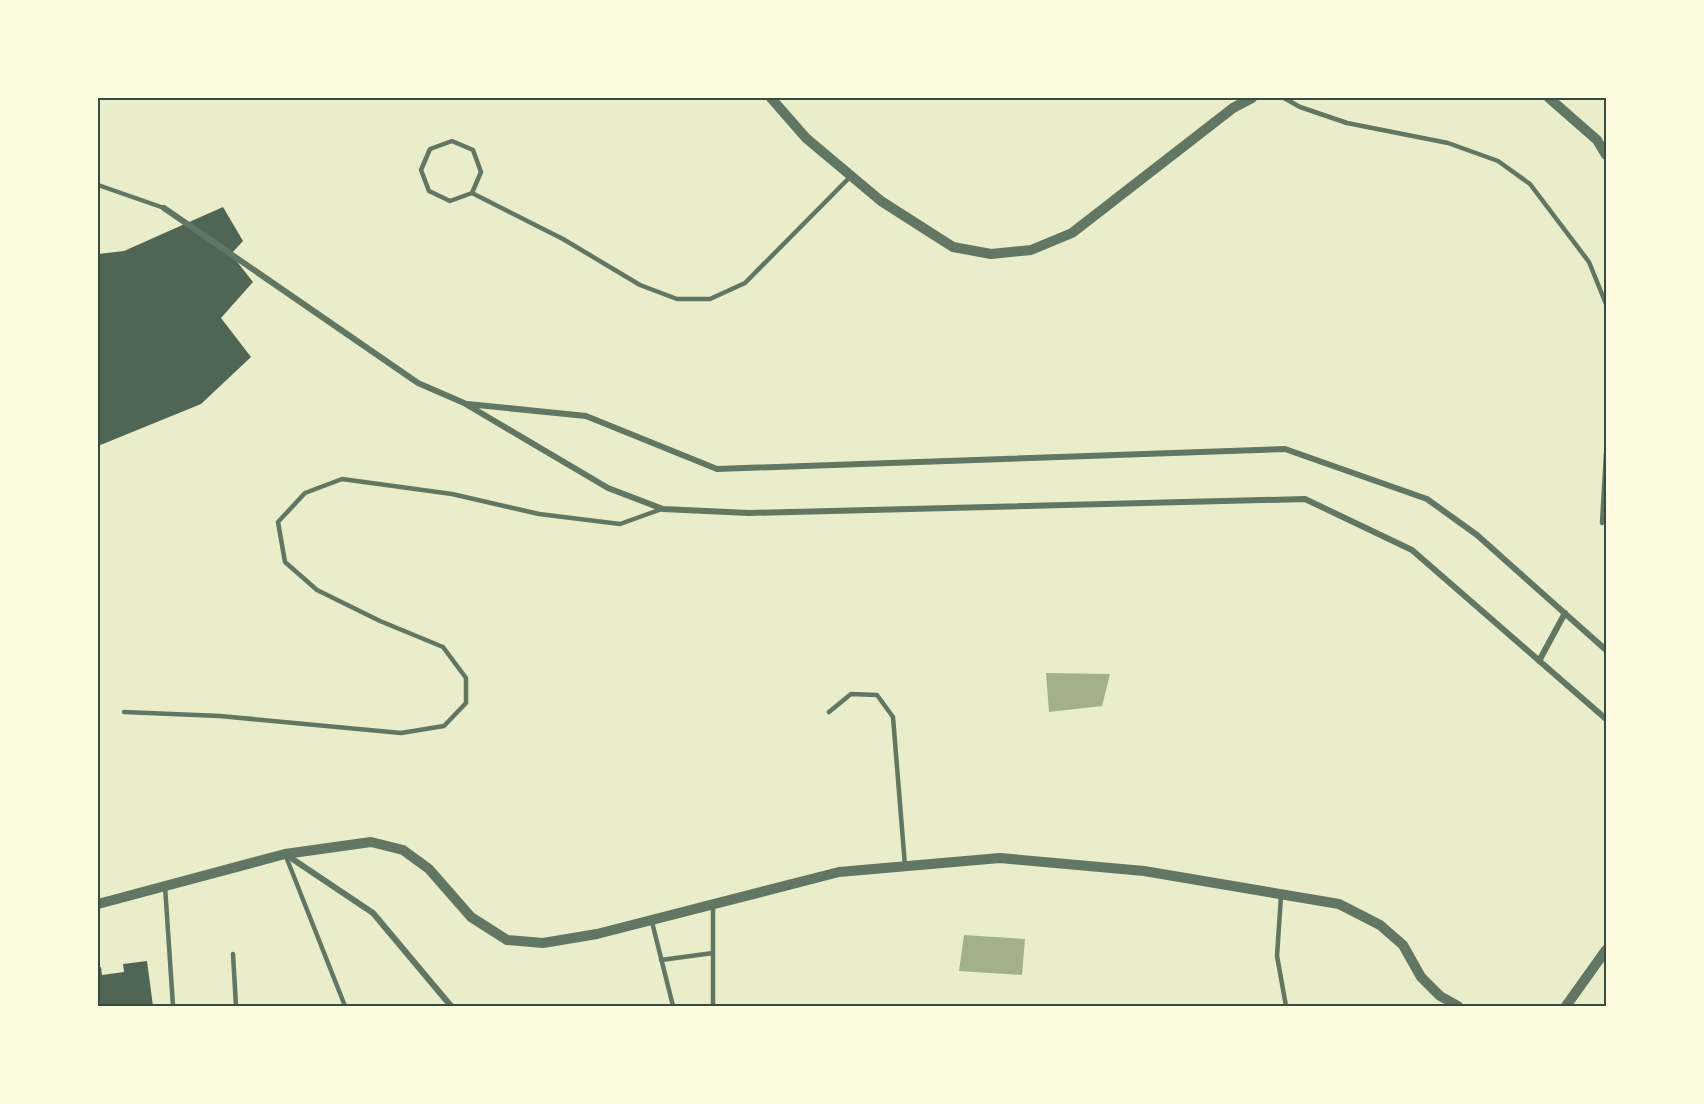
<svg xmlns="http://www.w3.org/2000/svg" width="1704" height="1104" font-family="'Varela Round',sans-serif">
	<rect width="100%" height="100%" fill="#e9edc9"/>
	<path fill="#a3b18a" d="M1046,673l64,1 -8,32 -53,6z
		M964,935l61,4 -3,36 -63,-4z"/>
	<path fill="#4f6655" d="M223,207l20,34 -12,13 22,28 -32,36 30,39 -50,47 -103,42v-192l26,-3z
		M147,961l6,45h-55v-38l3,-1 1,8 22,-3 -1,-8z"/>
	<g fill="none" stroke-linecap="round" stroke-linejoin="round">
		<path stroke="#617663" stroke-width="4.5" d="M1284,98l16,9 47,16 101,20 50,18 32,23 59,78 17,42
			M98,185l66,23
			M472,193l9,-21 -8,-22 -21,-9 -22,8 -9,21 8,21 21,10 22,-8 91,46 77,46 37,14h33l35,-16 105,-106
			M1602,523l4,-70
			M124,712l96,4 181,17 43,-7 22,-23v-25l-23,-31 -63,-26 -63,-31 -32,-28 -7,-40 27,-29 37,-14 110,15 87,20 81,10 42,-15
			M829,712l22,-18 26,1 16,22 12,149
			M285,854l60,152
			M165,886l8,120
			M1281,896l-4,60 9,50
			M652,922l21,84
			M233,954l3,52
			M661,960l52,-7
			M713,1006v-102"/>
		<path stroke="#617663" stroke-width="6" d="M164,208l254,175 46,20 144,85 55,21 86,4 556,-14 107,51 194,169
			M467,404l119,12 131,53 568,-20 142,50 50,36 129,115
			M1539,661l26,-48
			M285,854l88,59 78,93"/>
		<path stroke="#617663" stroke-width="10" d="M771,98l35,40 75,63 72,46 38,7 40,-4 41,-17 161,-125 19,-10
			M1549,98l48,42 9,15
			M98,904l187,-50 86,-12 32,8 26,19 42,48 36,23 36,3 54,-9 242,-62 161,-14 144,13 195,33 41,21 23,20 18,32 19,19 18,10
			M1566,1006l40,-56"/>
	</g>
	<rect width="1704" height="1104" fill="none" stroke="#fefae0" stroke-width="198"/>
	<rect x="99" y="99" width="1506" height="906" fill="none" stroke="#344e41" stroke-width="2"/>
</svg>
